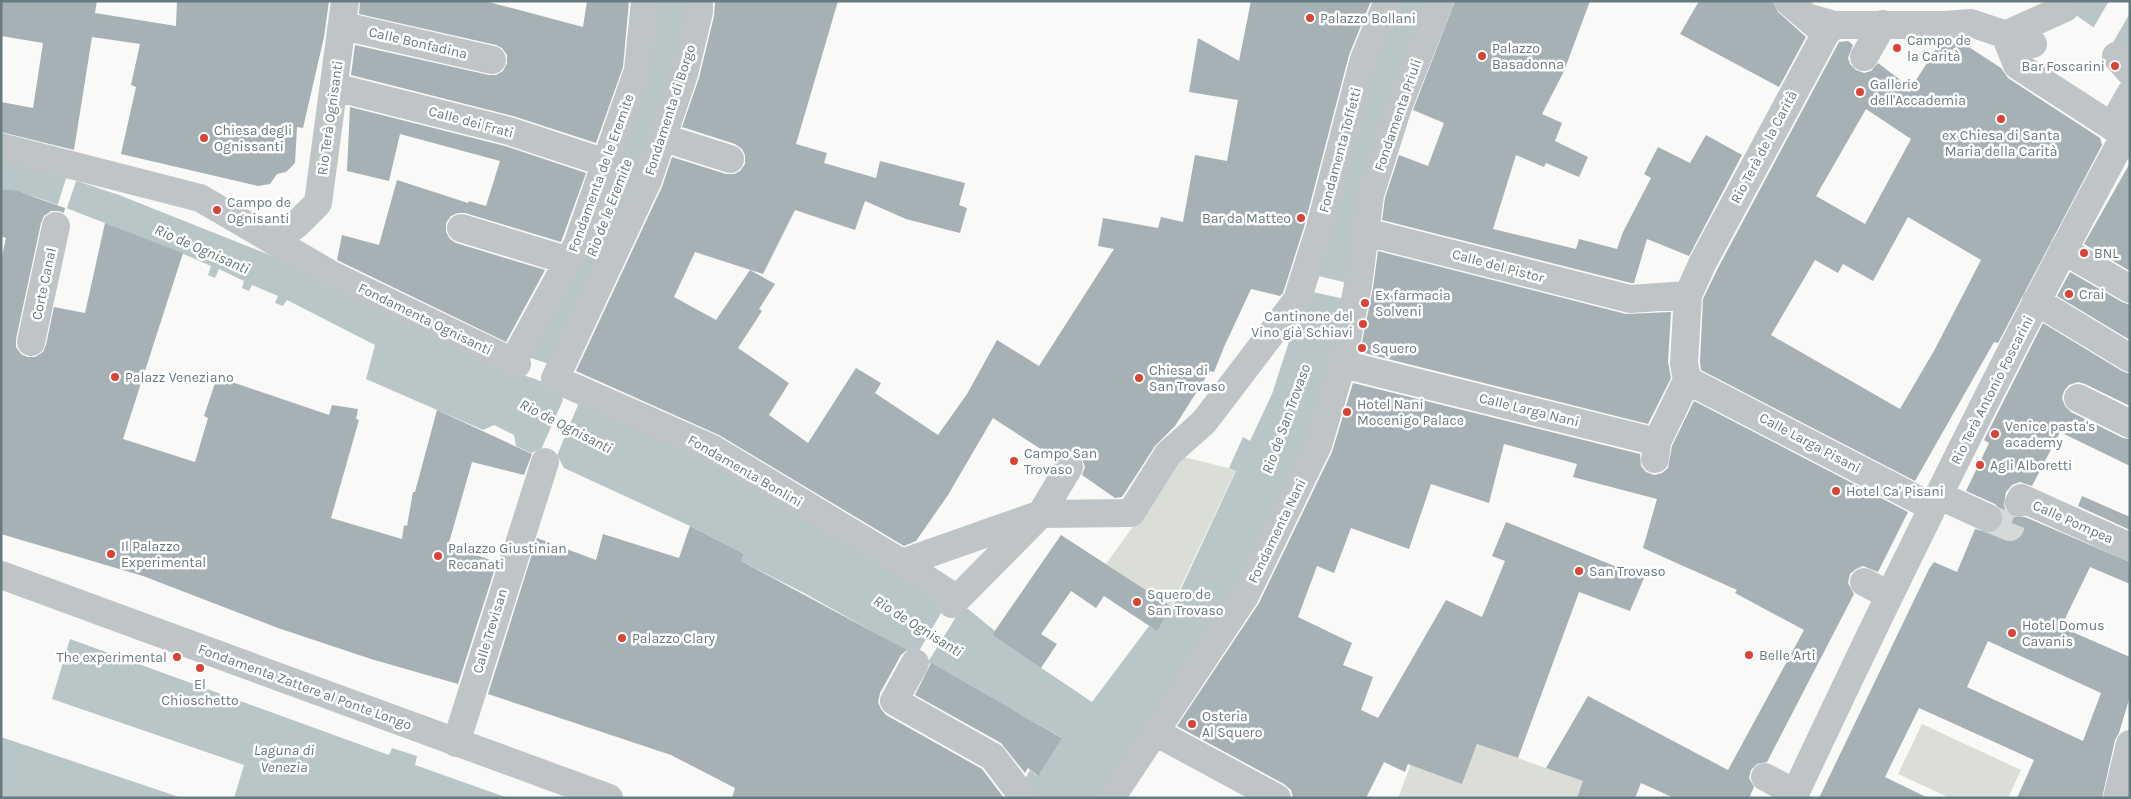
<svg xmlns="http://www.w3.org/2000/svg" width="2131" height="799" font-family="Karla,sans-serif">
	<rect width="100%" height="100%" fill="#f9f9f8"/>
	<path fill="#dbded7" d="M1180,456l56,14 -65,137 -65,-43 33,-46z
		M1922,724l99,46 -13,28h-58l-52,-24z
		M1477,744l106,37 -6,17h-179l13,-34 51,20z"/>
	<path fill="#b8c6c8" d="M652,1h40l-17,90 -130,292 43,16 189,96 184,114h7l27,22 -3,4 100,67 57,-76 8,4 15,-22 64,-137 -7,-3 14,-31 7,4 22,-47 30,-92 87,-301h47l-132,445 -64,143 -135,209h-81l-4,-10 10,-18 7,6 24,-39 -257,-144 -63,-32 3,-7 -54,-28 -126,-58 -7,-13 -16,-6 -10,4 -15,-7 -2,-11 -20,-10 -11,5 -117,-51 9,-34 -88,-45 -4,6 -8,-3 3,-7 -26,-11 -3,6 -7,-3 2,-7 -25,-12 -4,9 -7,-3 3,-9c-37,-17 -76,-31 -114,-46 -31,-12 -63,-26 -96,-31v-31l34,9 84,28 191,76 196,98 41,-52z
		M2056,1h74v58l-30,-27z
		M70,639l319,116 3,-7 25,8 -2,9 93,33h-274l10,-33 -192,-66z
		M1,737l181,61h-181z"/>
	<path fill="#f9f9f8" d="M2109,1h21v12l-19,33 -19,-16z
		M67,175l10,3 -11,33 -9,-4z
		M1306,273l50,12 -3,16 -49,-11z
		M522,355l33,11v20l-49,-17z
		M559,388l29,11 -10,6 -22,53 -16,-6 23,-52z
		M948,601l13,8 -33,53 -13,-4z"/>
	<path fill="#a5b1b5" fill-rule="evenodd" d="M1,1h96l-2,12 81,13 1,-25h152l-5,36 -21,91 -6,-1 -2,36 -9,9 -9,2 -7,10 -12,2 -137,-32 15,-67 -5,-2 9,-41 -48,-7 -18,113 -73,-18v-30l32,6 10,-65 -42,-7z
		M360,1h125l98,26 4,-26h42l-6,66 -27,76 -83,-27 -162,-41 4,-30 134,30h7l7,-4 4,-8v-8l-5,-7 -6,-3 -137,-31z
		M715,1h123l-42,143 31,9 -3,10 52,15 4,-17 85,22 -6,22 8,3 -7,25 -54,-14 -41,-18 -10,29 -60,-20 -32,64 -68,-22 -21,45 42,23 34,-50 25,14 -16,25 3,2 -24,37 51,35 -20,32 39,28 48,-75 25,15 -6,10 63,42 29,-41 30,-54 42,26 75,-117 -16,-3 5,-28 55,10 3,-11 22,5 12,-67 32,6 11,-61 -49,-8 9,-54 41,23 12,-60h120l-22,54 -45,172 -21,66 -3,3 -29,-7 -27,58 -10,25 -4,-1 -35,55 -20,20 -33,51 -7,1 -33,-23 3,-8 -3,-8 -5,-5 -8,-3 -8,3 -5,5 -63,-41 -45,77 -32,46 -12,5 -185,-111 -143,-64 86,-184 10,-30 54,17h8l6,-3 5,-7v-9l-3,-6 -7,-5 -53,-17 17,-49 15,-62z
		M1455,1h135l-26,70 -22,43 20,9 -7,18 33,16 -9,20 -33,-14 -2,4 -28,-12 -23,74 83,20 3,-10 38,10 6,-17 28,-54 -7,-4 14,-27 32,16 16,-28 36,20 -53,101 -42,-17 -13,44h-3l-249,-63 3,-22 14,-43 29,11 16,-43 -31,-13z
		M1699,1h74l5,11 28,25 -27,50 -99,-53z
		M1958,40l43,28 7,10 92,60 2,7 -104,198 -4,-1 -79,139 -214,-111 -1,-8 3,-63 15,-31 121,-226 9,-1 5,4 -5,13 2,6 6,6 8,3 7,-2 7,-8 33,25 30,-47zM1866,109l45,30 -46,85 -49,-28zM1908,217l73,43 -46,89 -35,60 -129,-74 44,-75 23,13 5,-9 30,17z
		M350,107l155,39 81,27 -25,69 -96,-29h-7l-7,3 -5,7v9l4,7 6,4 89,27 -39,72 -169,-82 5,-25 37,10 18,-65 71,23 1,-2 17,5 14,-45 -100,-27 -11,47 -42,-10z
		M2130,163v108l-46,-27z
		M1,189l16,2 48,17 -1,5 -5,-2h-8l-7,5 -3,7 -25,116v8l5,7 6,3h8l8,-5 3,-7 8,-38 31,6 20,-90 78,30 -60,186 72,23 13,-44 -4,-2 13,-39 112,38 3,-10 26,4 -2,10 3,1 -28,98 71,21 2,-14 3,1 6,-34h2l22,-82 95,44 -8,21 -52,-13 -24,84 49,16 -39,122 -87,-25 -93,-31 -135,-52 -142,-42v-273l5,-23 -5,-2z
		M1378,251l248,63 45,-2 -3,50 3,16 -23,46 -288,-72 13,-64z
		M2070,272l52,30 8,3v35l-73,-44z
		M2043,323l79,48 8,3v32l-45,-22 -7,-2 -9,3 -5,6 -2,7 3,8 6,6 52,26 7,1v27l-70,-34 -28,54 -12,-4 -8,3 -6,7 -2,13 2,7 7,5h12l105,45v22l-40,-17 -29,60 69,30v39l-11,37 -4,7 -13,58h-85l17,-38 -115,-52 -34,69 43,21h-109l110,-229 5,-7 23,10 18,-43 15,4 7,-3 5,-5 1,-9 -3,-7 -5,-5 -29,-13 23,-48 -5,-3zM1988,641l113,52 -18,48 -116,-54z
		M1353,383l287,71 1,12 5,6 8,3 8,-2 6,-5 4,-22 22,-45 214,111 -30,60 -15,-6 -7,3 -6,5 -2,9 6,11 -87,168 -10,2 -6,6 -2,8 5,9 -5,11h-75l-33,-15 -6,15h-58l6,-17 -37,-13 42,-72 140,74 76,-140 -69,-37 2,-3 -94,-42 14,-49 -84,-22 4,-13 -73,-20 -15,59 -58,-19 -22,65 -58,-21 -17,45 -17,-7 -19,51 54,26 -9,22 30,12 -12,33 17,8 68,-118 36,17 23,-56 -13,-5 14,-34 138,56 -14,33 -51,-19 -61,166 -41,-14 -15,40 -54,-20 -3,8 -21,-10 -18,36h-73l-2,-8 -7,-6 -107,-58 82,-123 73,-151z
		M2082,496l48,21v13l-52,-24z
		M690,526l54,28 -3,7 166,89 -6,5 -21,38 -2,9 3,7 5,6 96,54 22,29h-272l3,-10 -64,-33 -183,-61 49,-156 59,22 7,-26 76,24z
		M1061,535l111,72 -15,24 -53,-35 -8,12 -25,-17 -30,43 16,10 -16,24 -49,-33z
		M931,663l131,75 -24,38 -10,-8 -3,5 -24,-30 -86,-48z"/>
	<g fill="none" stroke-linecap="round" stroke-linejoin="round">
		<path stroke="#d4d9da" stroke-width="28" stroke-dasharray="28 14" stroke-linecap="butt" d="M1988,518l22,9 9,-24"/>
		<path stroke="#bfc5c7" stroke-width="28" d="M699,1v11l-15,62 -36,106 -93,199 156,69 191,115 55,36
			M1788,1l35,30
			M1810,18l24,7h111l26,-2 62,21
			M343,26l149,34
			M2005,35l60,-27
			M2116,56l14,16
			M1864,57l19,-33
			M334,87l175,44 97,32
			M2112,126l18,-32
			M664,138l66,21
			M1,147l199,51 132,77 185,89
			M461,228l108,33
			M1366,232l264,67 58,-4
			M274,241l22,-16 22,-22 27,-202
			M2063,250l67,39
			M2036,301l94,57
			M31,342l25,-116
			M513,362l64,-117 61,-175 7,-69
			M1342,364l315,78
			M1687,380l245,127
			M2078,398l52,26
			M1655,459l2,-17 30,-62 -3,-17 4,-68 15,-33 123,-229 8,-8
			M1938,495l50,23
			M2019,503l2,-5 109,49
			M902,563l139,-49 28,-47
			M1,575l608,223
			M1864,582l25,13
			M952,604l89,-90 90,-1 37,-59 36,-32 93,-122 22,-69 45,-172 24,-58
			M915,663l-21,38 99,56 28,37 -2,4
			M1155,732l122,66
			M456,743l89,-281
			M1765,777l30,16
			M1111,798l134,-202 73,-151 24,-81 16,-79 12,-90 28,-88 42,-106
			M1793,798c105,-224 214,-446 332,-663l-108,-70 -12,-30
			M2117,798l13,-54"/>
	</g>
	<g fill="#da4337" stroke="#fff" stroke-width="2">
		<circle cx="1310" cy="18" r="5"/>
		<circle cx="1897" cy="48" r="5"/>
		<circle cx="1482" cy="56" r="5"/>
		<circle cx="2115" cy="66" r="5"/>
		<circle cx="1860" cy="92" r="5"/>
		<circle cx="2001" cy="119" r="5"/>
		<circle cx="204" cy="138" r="5"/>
		<circle cx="217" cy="210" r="5"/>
		<circle cx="1301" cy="218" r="5"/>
		<circle cx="2084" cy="253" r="5"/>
		<circle cx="2069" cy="294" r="5"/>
		<circle cx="1365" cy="303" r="5"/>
		<circle cx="1363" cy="324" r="5"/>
		<circle cx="1362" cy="348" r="5"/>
		<circle cx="115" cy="377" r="5"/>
		<circle cx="1139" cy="378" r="5"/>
		<circle cx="1347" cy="412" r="5"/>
		<circle cx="1995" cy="434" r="5"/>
		<circle cx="1014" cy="461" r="5"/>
		<circle cx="1980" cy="465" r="5"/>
		<circle cx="1836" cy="491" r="5"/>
		<circle cx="111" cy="554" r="5"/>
		<circle cx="438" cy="556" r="5"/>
		<circle cx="1579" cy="571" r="5"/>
		<circle cx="1137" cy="602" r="5"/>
		<circle cx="2012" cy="633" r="5"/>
		<circle cx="622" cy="638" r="5"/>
		<circle cx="1749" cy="655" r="5"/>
		<circle cx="177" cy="657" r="5"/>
		<circle cx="200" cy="668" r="5"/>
		<circle cx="1192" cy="724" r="5"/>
	</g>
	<g text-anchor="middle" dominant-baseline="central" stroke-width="5" stroke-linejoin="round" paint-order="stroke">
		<g font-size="14" fill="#667a81" stroke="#fff" text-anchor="start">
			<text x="1320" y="18">Palazzo Bollani</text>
			<text x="1907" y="40">Campo de<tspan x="1907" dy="16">la Carità</tspan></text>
			<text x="1492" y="48">Palazzo<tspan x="1492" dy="16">Basadonna</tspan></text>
			<text x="2105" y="66" text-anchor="end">Bar Foscarini</text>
			<text x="1870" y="84">Gallerie<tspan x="1870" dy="16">dell'Accademia</tspan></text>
			<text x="214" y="130">Chiesa degli<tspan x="214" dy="16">Ognissanti</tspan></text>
			<text x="2001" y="135" text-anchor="middle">ex Chiesa di Santa<tspan x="2001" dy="16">Maria della Carità</tspan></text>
			<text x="227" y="202">Campo de<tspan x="227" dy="16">Ognisanti</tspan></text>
			<text x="1291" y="218" text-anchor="end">Bar da Matteo</text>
			<text x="2094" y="253">BNL</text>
			<text x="2079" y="294">Crai</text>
			<text x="1375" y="295">Ex farmacia<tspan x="1375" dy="16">Solveni</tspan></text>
			<text x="1353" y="316" text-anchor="end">Cantinone del<tspan x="1353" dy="16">Vino già Schiavi</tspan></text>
			<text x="1372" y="348">Squero</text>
			<text x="1149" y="370">Chiesa di<tspan x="1149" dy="16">San Trovaso</tspan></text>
			<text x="125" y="377">Palazz Veneziano</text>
			<text x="1357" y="404">Hotel Nani<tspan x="1357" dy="16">Mocenigo Palace</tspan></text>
			<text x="2005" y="426">Venice pasta's<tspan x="2005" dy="16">academy</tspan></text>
			<text x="1024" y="453">Campo San<tspan x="1024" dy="16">Trovaso</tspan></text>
			<text x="1990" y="465">Agli Alboretti</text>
			<text x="1846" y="491">Hotel Ca' Pisani</text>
			<text x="121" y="546">Il Palazzo<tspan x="121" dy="16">Experimental</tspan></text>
			<text x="448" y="548">Palazzo Giustinian<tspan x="448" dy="16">Recanati</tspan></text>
			<text x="1589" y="571">San Trovaso</text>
			<text x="1147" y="594">Squero de<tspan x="1147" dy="16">San Trovaso</tspan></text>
			<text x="2022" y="625">Hotel Domus<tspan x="2022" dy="16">Cavanis</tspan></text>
			<text x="632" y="638">Palazzo Clary</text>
			<text x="1759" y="655">Belle Arti</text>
			<text x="167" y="657" text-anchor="end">The experimental</text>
			<text x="200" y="684" text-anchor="middle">El<tspan x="200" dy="16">Chioschetto</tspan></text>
			<text x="1202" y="716">Osteria<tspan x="1202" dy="16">Al Squero</tspan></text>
		</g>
		<g font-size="14" fill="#667a81" stroke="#fff">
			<text transform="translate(418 43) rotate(13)">Calle Bonfadina</text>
			<text transform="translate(670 110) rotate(-72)">Fondamenta di Borgo</text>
			<text transform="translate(1398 115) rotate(-71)">Fondamenta Priuli</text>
			<text transform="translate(330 118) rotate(-82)">Rio Terà Ognisanti</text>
			<text transform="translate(471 122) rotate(15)">Calle dei Frati</text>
			<text transform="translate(1764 147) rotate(-62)">Rio Terà de la Carità</text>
			<text transform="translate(1340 150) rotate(-75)">Fondamenta Toffetti</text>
			<text transform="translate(601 173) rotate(-70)">Fondamenta de le Eremite</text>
			<text transform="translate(1498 266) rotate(15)">Calle del Pistor</text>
			<text transform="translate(44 284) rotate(-78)">Corte Canal</text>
			<text transform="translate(425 319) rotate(26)">Fondamenta Ognisanti</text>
			<text transform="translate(1992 390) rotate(-63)">Rio Terà Antonio Foscarini</text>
			<text transform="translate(1529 410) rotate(14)">Calle Larga Nani</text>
			<text transform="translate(1810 443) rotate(28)">Calle Larga Pisani</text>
			<text transform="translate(745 471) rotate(30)">Fondamenta Bonlini</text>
			<text transform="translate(2073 522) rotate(24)">Calle Pompea</text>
			<text transform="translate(1277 531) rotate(-64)">Fondamenta Nani</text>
			<text transform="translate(490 631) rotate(-73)">Calle Trevisan</text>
			<text transform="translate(305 687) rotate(20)">Fondamenta Zattere al Ponte Longo</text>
		</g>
		<g font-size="15" font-style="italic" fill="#61787a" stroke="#fff">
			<text transform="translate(609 208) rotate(-69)">Rio de le Eremite</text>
			<text transform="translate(202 249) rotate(24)">Rio de Ognisanti</text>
			<text transform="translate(1286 419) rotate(-70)">Rio de San Trovaso</text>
			<text transform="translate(566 426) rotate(27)">Rio de Ognisanti</text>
			<text transform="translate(918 626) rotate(32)">Rio de Ognisanti</text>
			<text x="284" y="750">Laguna di<tspan x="284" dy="17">Venezia</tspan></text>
		</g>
	</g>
	<rect width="2131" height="799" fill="none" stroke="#667a81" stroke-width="5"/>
</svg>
